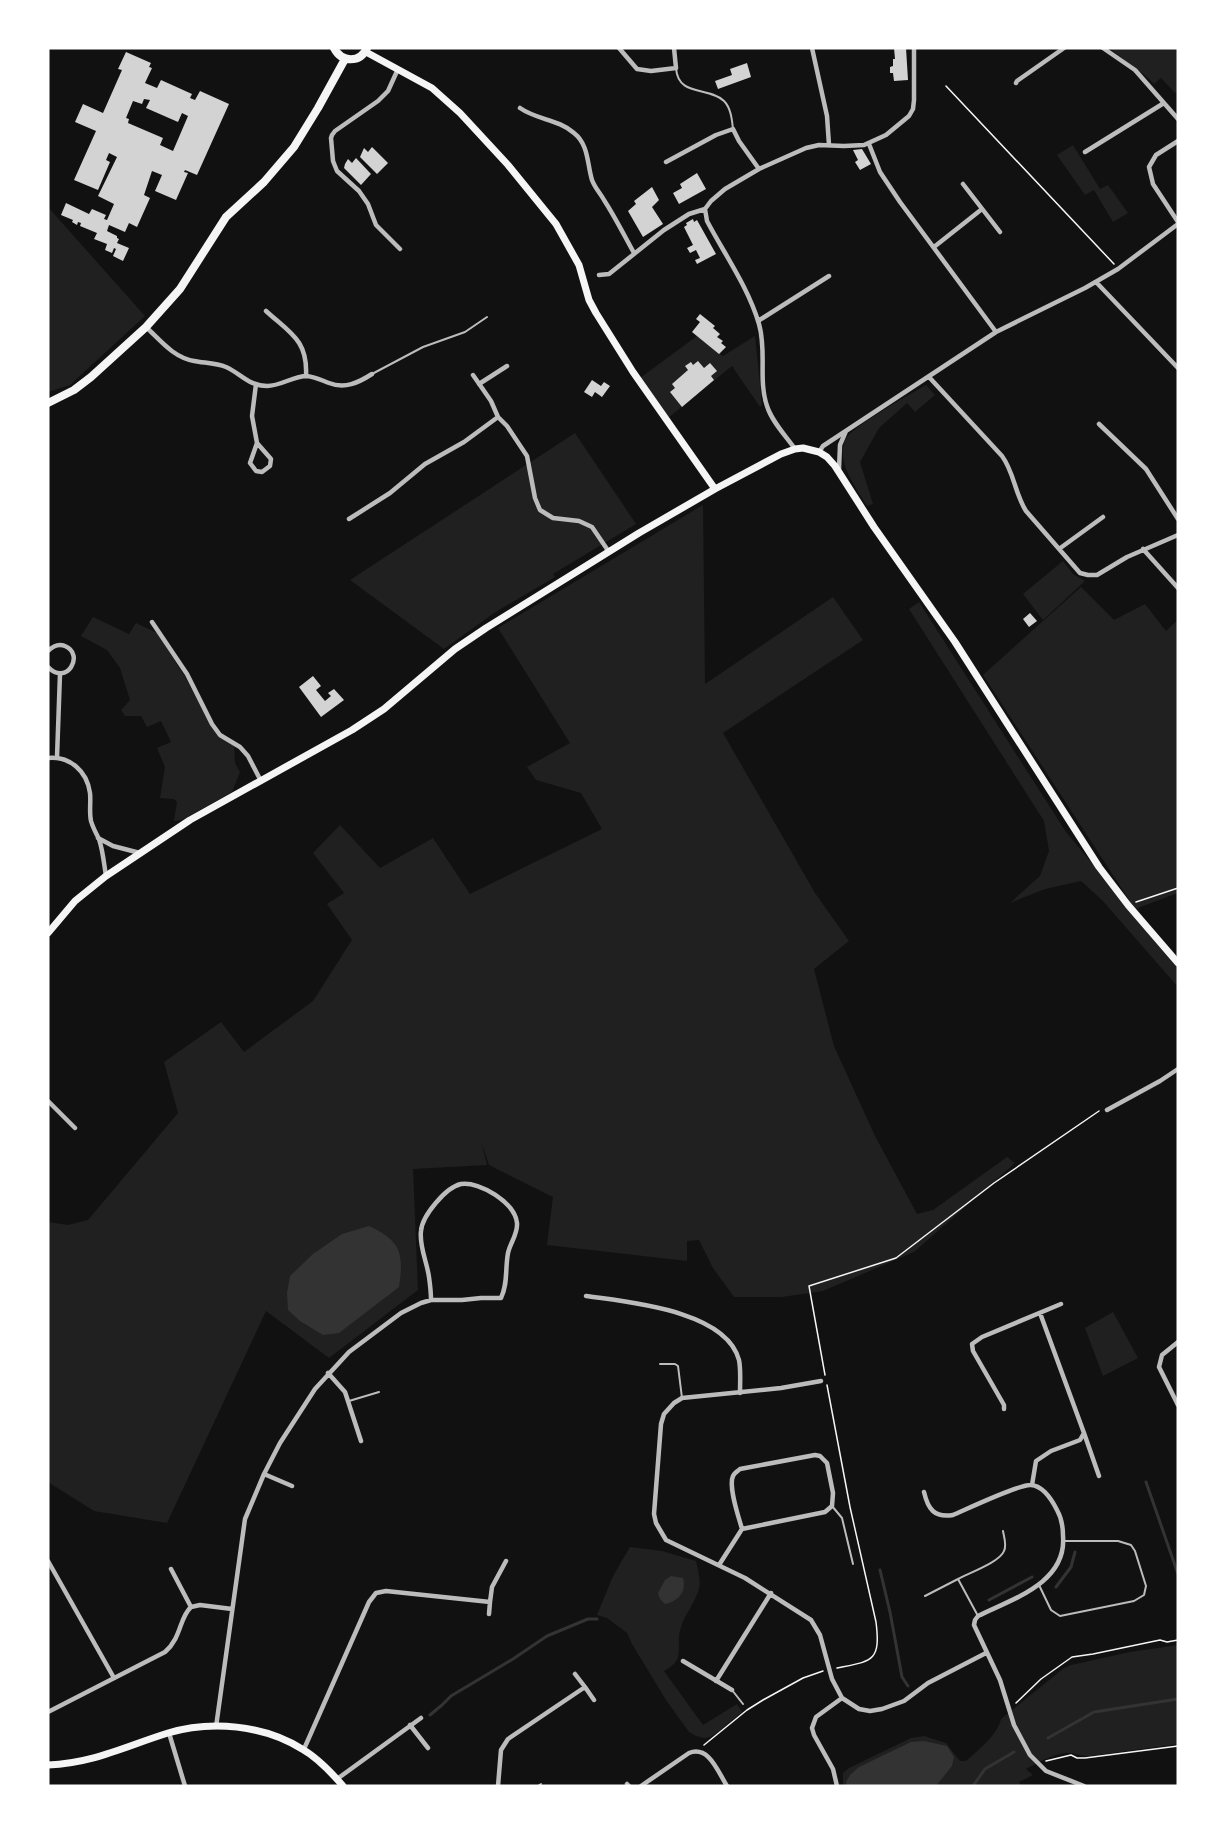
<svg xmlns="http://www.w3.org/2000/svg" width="1226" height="1834" font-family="'Noto Sans',sans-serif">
	<rect width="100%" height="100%" fill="#111"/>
	<path fill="#202020" d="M1109,48h69v42l-3,3 -14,-15 -7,6 -7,-7z
		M1073,145l27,44 8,-4 20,28 -15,9 -19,-32 -9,5 -28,-40z
		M48,207l97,109 -75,69 -22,7z
		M697,336l26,20 32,-20 7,69 -2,2 -28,-41 -64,52 -28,-40z
		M926,385l9,10 -20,17 -8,-9 -28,25 -19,34 13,42 -6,2c-9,-15 -23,-34 -24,-51 -1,-6 1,-13 4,-18 10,-13 62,-42 79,-52z
		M575,433l61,91 -83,50 2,3 -61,36 -50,36 -94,-69z
		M703,505l2,179 128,-87 30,43 -140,93 92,160 34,48 -35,28 20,77 41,90 42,78 16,-4 74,-53 8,6 -101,89 -91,39 -41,6h-48l-21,-29 -14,-28 -12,1v20l-140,-16 6,-48 -64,-32 -8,-24 6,24 -74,4 5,121 -89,68 -63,-47 -99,212 -73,-12 -46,-29v-260l20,3 20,-5 90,-107 -14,-51 57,-40 23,30 69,-51 39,-61 -25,-36 17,-11 -31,-40 27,-28 40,43 53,-30 37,56 132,-65 -21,-36 -45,-13 -9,-13 43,-24 -72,-115z
		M1063,561l10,13 12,7 -42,39 -20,-26z
		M1081,587l33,33 31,-16 21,27 12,-11v273l-43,16 -152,-234z
		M919,602l147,230 112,135v20l-76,-87 -21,-19 -36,8 -35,14 30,-27 9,-25 -5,-30 -135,-212z
		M93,617l36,17 7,-11 21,10 27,42 28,52 22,18 1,18 5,9 -8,20 -50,28 -8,1 3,-19 -3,-3 -14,-1 5,-31 -8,-19 14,-6 -10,-21 -14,6 -6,-11h-16l-4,-6 9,-10 -10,-32 -13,-18 -26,-14z
		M1113,1312l25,46 -35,18 -18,-48z
		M630,1547l32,4 34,10c2,9 5,19 3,28 -4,14 -14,25 -18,38 -7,21 7,31 -17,44l39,54 34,-21 5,8 -23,19 -9,6 -6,1 -8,-2 -7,-4 -23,-32 -34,-56 -5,-11 -20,-15 -10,-3 16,-39z
		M1178,1645v99l-88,12c-10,0 -11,-2 -19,-3 -12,-2 -34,10 -45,16l7,6 -14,7 2,4h-178v-13l6,-5 62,-30 13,-2 22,7 14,18h6c13,-12 30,-24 35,-42l63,-51 7,-3 59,-13z"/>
	<path fill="#333" d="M369,1226c32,15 35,27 30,61l-60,46 -16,2 -23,-14 -12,-11 -1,-17 3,-17 23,-22 29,-20z
		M671,1576l12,2c4,14 -5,23 -18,26l-5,-5 -2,-6 7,-13z
		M924,1741l23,5 7,11 -2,9 -16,20h-89l-1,-4 4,-7 9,-8 52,-25z"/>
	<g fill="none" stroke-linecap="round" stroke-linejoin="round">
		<path stroke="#333" stroke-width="3" d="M1146,1482l32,92
			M880,1570l10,42 12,65 6,9
			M1056,1587l15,-20 4,-15
			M989,1600l43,-23
			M430,1715l12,-10 9,-9 62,-37 34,-23 41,-17h9
			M1048,1738l46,-26 84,-13
			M973,1786l12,-17 29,-17"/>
	</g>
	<path fill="#d3d3d3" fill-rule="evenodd" d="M894,48h12l2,32 -14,1 -1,-8h-3v-6l3,-1v-7h2z
		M126,52l25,11 -2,4 3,1 -7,15 12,5 4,-8 31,14 -2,4 5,2 5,-9 29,13 -32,71 -12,-5 -1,2 4,1 -12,27 -21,-9 7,-16 -10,-4 -8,24 6,3 -13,29 -8,-4 -4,9 -16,-7 -2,6 10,5v2l2,1 -2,4 12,5 -6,13 -10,-5 3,-7 -2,-1 -2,5 -7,-3 2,-6 -13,-5 3,-6 -17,-7 1,-3 -3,-1 -1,3 -5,-3 1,-2 -12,-5 5,-12 23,11 3,-5 14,6 -2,4 3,1 7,-16 -16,-8 19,-39 -8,-4 -3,7 4,2 -12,28 -24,-10 22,-49 -21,-9 8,-18 20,9 19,-43 -4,-1zM144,99l6,1 -4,8 32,14 4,-9 6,3 -15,35 -13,-6 3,-7 -35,-15 1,-4 -3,-1 7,-17 9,3z
		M747,63l4,14 -33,12 -3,-8 17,-6 -2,-6z
		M372,147l16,16 -11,11 -17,-17 4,-9 4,4z
		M862,149l9,15 -11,6 -5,-8 3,-2 -5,-10z
		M356,158l15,16 -10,11 -17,-17 1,-4 3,-5 4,4z
		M697,173l9,16 -27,15 -6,-11 9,-5 -2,-4z
		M652,187l7,13 -7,7 11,17 -20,13 -15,-26 8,-7 -2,-3z
		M693,219l1,3 3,-2 19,34 -19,10 -2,-4 5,-2 -4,-8 -6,3 -3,-5 6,-3 -9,-18 3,-2 -1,-2z
		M700,314l15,12 -2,2 7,6 -3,3 6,4 -2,2 5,4 -7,7 -27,-22 8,-10 -4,-3z
		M698,361l6,7 6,-5 7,8 -6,5 3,4 -32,27 -12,-15 5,-4 -3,-4 16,-14 -3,-4 6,-4 2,3z
		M592,380l9,6 3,-4 6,4 -8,11 -7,-5 -3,5 -8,-5z
		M1030,613l7,8 -8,6 -6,-8z
		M313,676l8,10 -5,4 9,11 6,-5 -3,-3 6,-4 10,11 -23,17 -22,-30z"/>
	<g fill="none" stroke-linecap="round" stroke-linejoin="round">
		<path stroke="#f5f5f5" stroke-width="1.5" d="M946,86l168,178
			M1136,902l42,-14
			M825,1375l-16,-89 87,-28 98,-75 105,-72
			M827,1385l23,122 26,115c5,40 -4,39 -39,46
			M1016,1703l25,-24 31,-22 21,-3 67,-14 7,2 11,-2
			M704,1745l43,-35 16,-10 40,-22 20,-7
			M1046,1761l25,-6 6,3h8l93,-12"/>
		<path stroke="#bcbcbc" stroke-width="2" d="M676,68c2,29 32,18 48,33 7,7 8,19 9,28
			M372,374l51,-27 42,-15 22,-15
			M660,1364h15l3,2 4,32
			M349,1401l30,-9
			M832,1506l10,12 11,46
			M958,1579c11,-6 42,-17 46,-28 3,-6 0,-14 -1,-20
			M1039,1585l12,25 9,6 74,-15 10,-6 2,-9 -11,-35 -4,-6 -13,-4h-54
			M925,1596l33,-17 20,37
			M732,1690l11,14
			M538,1786l3,-2"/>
		<path stroke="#bcbcbc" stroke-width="4.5" d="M619,48l18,21 14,2 25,-3 -2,-20
			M812,48l15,68 2,29
			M1103,48l32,22 43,49
			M398,69l-10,22 -10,10 -43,30 -3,4 -1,3 2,23 4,10 22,20 9,13 8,21 24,24
			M1016,83l1,-2 47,-33
			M520,108c17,12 38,11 54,25 15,12 13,31 18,47 3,8 8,13 12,20 11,17 20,35 30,53
			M1178,141l-22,14 -7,12 4,17 25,38
			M869,144l11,28 20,30 96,130
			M1085,152l79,-49
			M666,162l50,-27 17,-6 6,12 20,28
			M963,184l37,48
			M705,209l2,12c18,34 41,66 52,103 8,27 -1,56 8,82 5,16 19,30 28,43
			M934,247l48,-38
			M599,275l10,-1 55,-44 25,-16 16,-5 6,-8 14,-12 34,-20 47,-21 13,-3 25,1 20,-1 22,-10 23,-19 4,-7 1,-9v-52
			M1096,282l82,86
			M266,311c24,22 42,29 40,65
			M758,321l71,-45
			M146,327c15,14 27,30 48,34 10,2 22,2 32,6 14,6 23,19 41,19 14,0 26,-10 40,-10 8,1 14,4 22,7 16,6 29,0 43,-9
			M473,375l18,26 7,16 9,9 20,30 8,42 5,12 13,8 26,3 13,6 17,25
			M929,377l73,79c12,16 13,38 24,55l54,62 8,2h9l30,-18 51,-22
			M256,384l-4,32 5,27
			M479,384l28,-18
			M1099,424l47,45 32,50
			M257,443l14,16 -1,7 -8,6 -6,-1 -6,-8z
			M819,452l4,-6 173,-114 89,-44 33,-19 60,-45
			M839,469l1,-24 6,-14
			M349,519l41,-26 35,-29 39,-22 34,-25
			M1059,549l44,-32
			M1143,549l35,39
			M152,622l35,52 25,50 8,11 20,12 8,9 13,25
			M48,651c5,-5 10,-8 17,-5 20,8 2,41 -17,21
			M57,757l3,-83
			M48,758c22,-2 39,13 42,35 1,9 -1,19 1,28 2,7 5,12 8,18 4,12 5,25 7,37
			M98,838l15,8 27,7
			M48,1101l27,27
			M1107,1110l53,-29 18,-12
			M586,1296c41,6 140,14 153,64 2,10 1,22 1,33
			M1178,1342l-16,13 -3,12 19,38
			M328,1373l17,19 16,49
			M821,1381l-40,7 -99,10 -8,5 -10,11 -3,10 -7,90 2,9 10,17 79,38 66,42 9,15 12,44 10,19
			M1004,1409v-4l-31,-54 -1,-7 10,-7 79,-33
			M1084,1433l15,43
			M264,1474l28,12
			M1032,1485l4,-24 15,-10 29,-11 4,-7 -44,-120
			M924,1492c4,17 10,26 29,23 14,-6 66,-31 78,-30 12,1 21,15 26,25 4,7 6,18 6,26 4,47 -51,63 -85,80l-3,4 -1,5 26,55 14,45 16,30 16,16 38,15
			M48,1561l66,117
			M719,1565l23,-36 83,-17 7,-6 1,-13 -6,-30 -7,-7 -5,-1 -75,14c-3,3 -5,3 -7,7 -5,11 6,42 9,53
			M171,1569l20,38 9,-2 32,4
			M489,1614l1,-12
			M683,1661l49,29
			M575,1674l10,13
			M716,1681l55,-88
			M48,1712l117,-60c17,-15 14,-34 26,-45
			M410,1725l18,23
			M216,1727l29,-208 19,-45 16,-31 35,-54 34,-37 52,-39 20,-10 10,-3h31l19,-2h20c7,-14 4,-29 7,-45 2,-10 10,-19 9,-30 -2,-20 -37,-42 -56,-39 -15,3 -39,32 -40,47 -2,15 6,31 8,46 1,7 2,15 2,23
			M169,1733l16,53
			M304,1749l65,-147 7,-9 10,-2 104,11 2,-15 14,-26
			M337,1779l84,-61
			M627,1784l2,2
			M498,1786l3,-36 7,-11 77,-52 9,13
			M641,1786l48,-33c20,-8 29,19 38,33
			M837,1786l-4,-17 -19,-34 -2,-7 4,-11 26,-19 17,11 11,2 12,-2 22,-8 24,-18 58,-30"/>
		<path stroke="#f5f5f5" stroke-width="7" d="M366,52l66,36 28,25 48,52 48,59 23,41 10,35 7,13 37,59 82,117
			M48,933l27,-32 31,-25 84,-56 162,-90 32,-21 71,-60 31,-21 153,-95 76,-44 66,-35 14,-5 8,-1 16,4 8,5 8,9 39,61 81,115 144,225 29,38 50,58
			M48,1765c46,-2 78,-19 120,-32 43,-13 96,-8 134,16 16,9 29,23 41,37"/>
		<path stroke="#f5f5f5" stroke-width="8" d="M334,48c8,15 26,15 33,0
			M48,403l26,-13 17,-13 55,-50 34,-38 46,-72 38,-35 30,-35 24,-39 27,-49"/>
	</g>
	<rect width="1226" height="1834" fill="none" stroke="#ffffff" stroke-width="99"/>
</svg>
